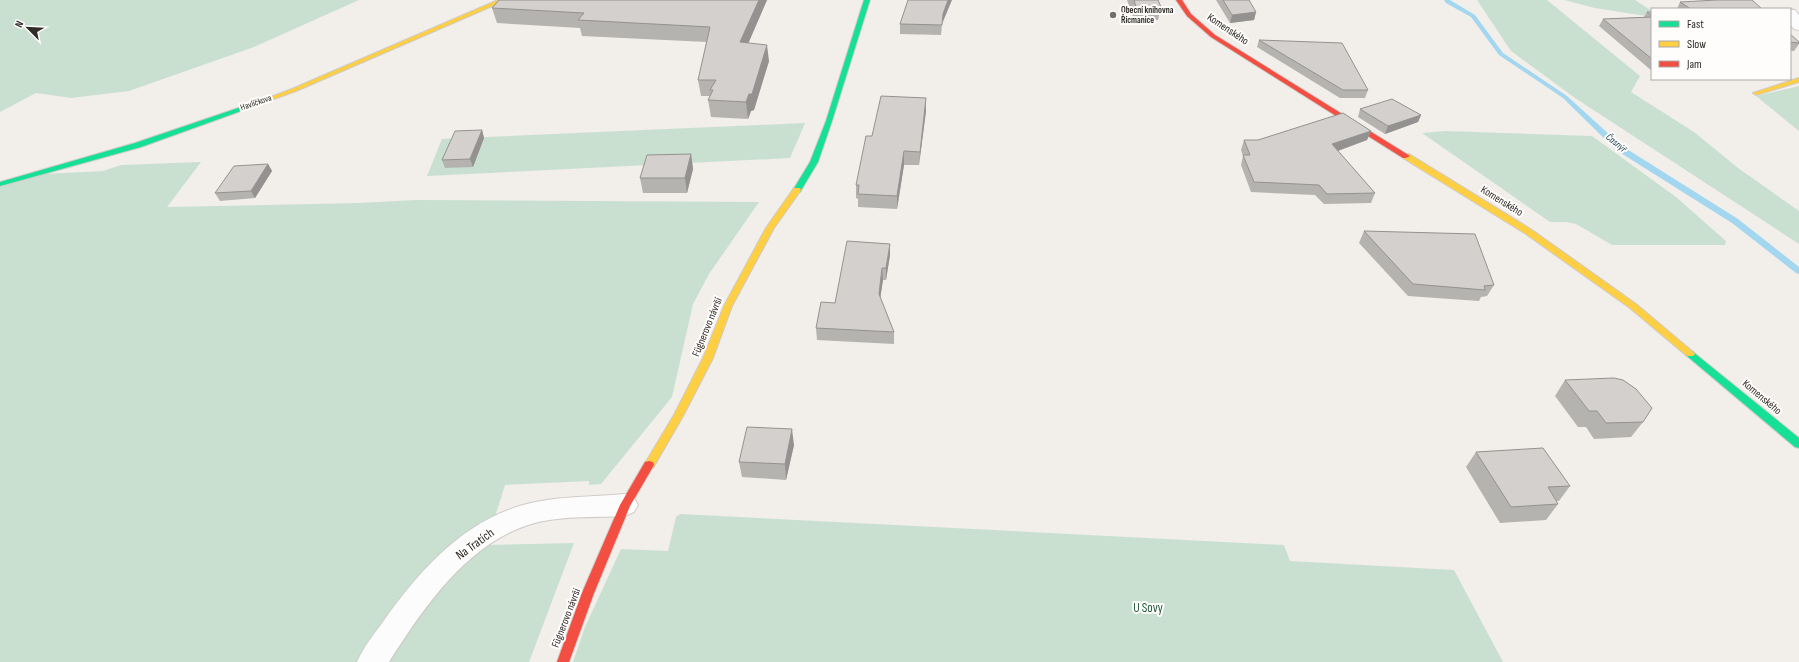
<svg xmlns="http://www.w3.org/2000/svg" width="1799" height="662" font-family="'Sofia Sans Condensed',sans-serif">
	<rect width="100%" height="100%" fill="#f2eeea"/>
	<path fill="#c9e0d0" d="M0,0h359l-105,47 -125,44 -58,7 -35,-5 -36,19z
		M1477,0h70l93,76 -9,16 63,40 44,36 61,43v33l-224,-146 -64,-47z
		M1564,0h71l17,11v6l-57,-9z
		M1799,86v45l-43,-35z
		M805,123l-15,35 -363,18 15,-37z
		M1445,131l147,5 84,61 50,44 -1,4h-113l-36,-21 -10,-2h-16l-128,-89z
		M201,162l-34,45 192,-4 57,-3 343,2 -50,72 -16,30 -21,93 -71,87 -12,1v-4l-84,4 -19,60 88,-2 -45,119h-529v-476l42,-12 61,-3 18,-6z
		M680,514l604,31 6,16 164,9 49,92h-930l12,-35 36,-78 47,2 8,-34z"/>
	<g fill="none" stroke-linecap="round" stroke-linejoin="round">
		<path fill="#a2d7ef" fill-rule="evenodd" d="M1444,0h6l25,15 28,38 64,43 55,50 116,73 61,48v7l-3,-1 -64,-50 -116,-73 -53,-52 -64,-43 -28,-38 -25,-14z"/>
		<g stroke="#cecbc8" stroke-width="2">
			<path id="street" d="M1789,9l6,1 4,5v15l-5,-1 -4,-5v-15z
				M625,494l9,4 4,7 -4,7 -9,4c-31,2 -67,-1 -97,9 -63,21 -105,84 -139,137h-32c7,-16 18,-29 28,-43 35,-49 78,-97 138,-114 32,-9 68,-8 102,-11z"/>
		</g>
		<g stroke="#cecbc8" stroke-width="2">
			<path id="fast" d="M864,0h6l-38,121 -14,41 -18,30h-6l-1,-2 17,-28 16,-41z
				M250,104l3,2 -1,1 -111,40 -141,39v-4l135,-39z
				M1690,351l3,1 106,86v10l-4,-1 -108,-91 -2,-2 2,-2z"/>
		</g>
		<g stroke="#cecbc8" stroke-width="2">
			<path id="slow" d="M498,0h8l-210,91 -44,16h-4l-1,-1 45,-17z
				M1799,78v4l-43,13 -3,-2z
				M1403,154h6l123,76 104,74 57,48 2,2 -2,2h-6l-57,-48 -104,-74 -123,-76z
				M794,188h6l1,2 -27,38 -42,78 -19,52 -30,58 -30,52 -4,1 -4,-1 -1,-3 30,-50 29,-57 21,-52 42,-78z"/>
		</g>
		<g stroke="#cecbc8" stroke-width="2">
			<path id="jam" d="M1176,0h6l9,14 24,21 195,121 -4,2h-3l-192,-121 -24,-21z
				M649,461l4,1 1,3 -24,41 -36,87 -25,69h-12l25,-69 38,-88 25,-43z"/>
		</g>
		<use href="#street" fill="#fdfcfc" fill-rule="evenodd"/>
		<use href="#fast" fill="#16e098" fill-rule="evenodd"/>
		<use href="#slow" fill="#ffcf43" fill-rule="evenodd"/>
		<use href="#jam" fill="#f24e42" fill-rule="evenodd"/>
	</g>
	<path fill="#b5b3b0" d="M767,0l-19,43 21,18 -15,49 -3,1 -3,8 -37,-2 -3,-17 2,-4h-9l-3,-16 9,-38 -125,-6 -2,-8 -83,-5 -5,-15z
		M1127,0h31l3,7 -3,13h-24z
		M1216,0h33l7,12 -2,8 -24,3z
		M1680,2l82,7h-85z
		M1647,12h5v59l-53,-45 4,-7 41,-2z
		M900,24h42l-1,11 -41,-1z
		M1790,34l9,8v2l-5,7h-4z
		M1259,40l109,50 -3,8h-25l-83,-51z
		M926,98v13l-7,54h-15l-7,44 -39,-2v-8l-2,-1v-13z
		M1360,109l61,6 -3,7 -33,12 -27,-17z
		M482,130l2,8 -11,29 -28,1 -3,-8z
		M1371,131l-4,9 -29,11 37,42 -4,10 -47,1 -9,-9 -64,-3 -10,-27 2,-9 -2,-6 3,-10h14z
		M691,154l2,15 -6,24h-44l-3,-15z
		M268,164l4,7 -17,27 -35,3 -5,-8z
		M1364,231l130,54 -7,11 -6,1 -2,4 -71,-5 -49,-53z
		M890,244v11l-4,25h-3l-3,18 14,34v12l-77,-4 -1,-12 19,-25z
		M1565,380l78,42 -12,15 -37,2 -8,-12h-8l-23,-31z
		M794,445l-8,35 -44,-3 -3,-15z
		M1476,452l94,34 -11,15h-3l2,3 -12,16 -46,3 -34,-56z"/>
	<path fill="#949290" d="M759,0h8l-25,58 -2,-16z
		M948,0h4l-10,24 -1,11 2,-21z
		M1256,12l-2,8 -24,3 2,-8z
		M767,45l2,16 -15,49 -3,1 -3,8 -2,-17z
		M926,98v13l-7,54 1,-13z
		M1421,115l-3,7 -33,12 3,-8z
		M482,130l2,8 -11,29 -3,-8z
		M1371,131l-4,9 -38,14 3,-10z
		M904,151v14l-7,44v-13z
		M691,154l2,15 -6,24 -2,-15z
		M268,164l4,7 -17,27 -4,-7z
		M890,244v11l-4,25v-12z
		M882,268l1,12 -4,26v-12z
		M792,429l2,16 -8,35 -1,-16z"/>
	<path fill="#d3d0cd" stroke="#949290" d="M499,0h260l-19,42 27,3 -15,49h-3l-3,8 -38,-2 5,-10h-3l6,-10h-18l12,-53 -132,-7 6,-7 -92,-5z
		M908,0h40l-5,14 -1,11 -42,-1z
		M1134,0h24l3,7h-25z
		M1223,0h26l7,12 -24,3z
		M1717,0h35l10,9h-71l-11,-7z
		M1647,12h5v4z
		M1652,17v42l-49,-40z
		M1790,34l9,8v1l-9,-1z
		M1259,40l83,3 26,47h-25z
		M881,96l45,2 -6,54 -16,-1 -7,45 -39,-2 1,-9h-3l10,-49h6z
		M1392,99l29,16 -33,11 -28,-17z
		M1343,113l28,18 -39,13 43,49 -48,1 -8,-9 -65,-3 -11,-27h7l-6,-15h14z
		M482,130l-12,29 -28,1 13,-29z
		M691,154l-6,24h-45l7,-23z
		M268,164l-17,27 -36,2 19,-27z
		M1364,231l111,3 19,51 -10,1 1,4 -72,-6z
		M847,241l43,3 -4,24h-4l-3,26 15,38 -78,-4 5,-26 14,1z
		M1614,378l9,2 13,9 16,19 -9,14 -37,1 -9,-12h-8l-24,-31z
		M747,427l45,2 -7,35 -46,-2z
		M1543,448l27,38 -22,1 10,17 -47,3 -35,-55z"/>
	<circle fill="#736f6c" stroke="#fefdfb" stroke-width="1.5" cx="1113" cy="15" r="4"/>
	<g text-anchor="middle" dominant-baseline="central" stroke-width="4" stroke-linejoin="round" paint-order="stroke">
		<g font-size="9" font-weight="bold" fill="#2e2b28" stroke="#fefdfb" text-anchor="start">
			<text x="1121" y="10">Obecní knihovna<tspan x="1121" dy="10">Řícmanice</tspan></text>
		</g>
		<g font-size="9" fill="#2e2b28" stroke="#fefdfb">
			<text transform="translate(256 103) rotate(-19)">Havlíčkova</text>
		</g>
		<g font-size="10" font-style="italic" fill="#133746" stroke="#fefdfb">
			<text transform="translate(1616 143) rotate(40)">Časnýř</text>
		</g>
		<g font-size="11" fill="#2e2b28" stroke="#fefdfb">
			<text transform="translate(1228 29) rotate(34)">Komenského</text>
			<text transform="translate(1502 201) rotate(32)">Komenského</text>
			<text transform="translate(707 327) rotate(-68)">Fügnerovo návrší</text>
			<text transform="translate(1762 397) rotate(40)">Komenského</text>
			<text transform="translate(566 618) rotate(-69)">Fügnerovo návrší</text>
		</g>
		<g font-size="13" fill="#2e2b28" stroke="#fefdfb">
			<text transform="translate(475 544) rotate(-36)">Na Tratích</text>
		</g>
		<g font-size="13" fill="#21573c" stroke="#fefdfb">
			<text x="1148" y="608">U Sovy</text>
		</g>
	</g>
	<rect x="1651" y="8" width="140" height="72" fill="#fefdfb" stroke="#aba9a7"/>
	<rect x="1659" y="21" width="20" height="6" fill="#16e098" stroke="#aba9a7"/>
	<text x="1687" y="28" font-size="12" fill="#2e2b28">Fast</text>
	<rect x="1659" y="41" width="20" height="6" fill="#ffcf43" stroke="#aba9a7"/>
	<text x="1687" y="48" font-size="12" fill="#2e2b28">Slow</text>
	<rect x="1659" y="61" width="20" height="6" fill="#f24e42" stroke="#aba9a7"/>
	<text x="1687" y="68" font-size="12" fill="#2e2b28">Jam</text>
	<g transform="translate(28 28) rotate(294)" stroke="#fefdfb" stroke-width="3" paint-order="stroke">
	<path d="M0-3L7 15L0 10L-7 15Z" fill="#2e2b28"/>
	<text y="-6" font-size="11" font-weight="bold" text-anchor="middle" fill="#2e2b28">N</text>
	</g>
</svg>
